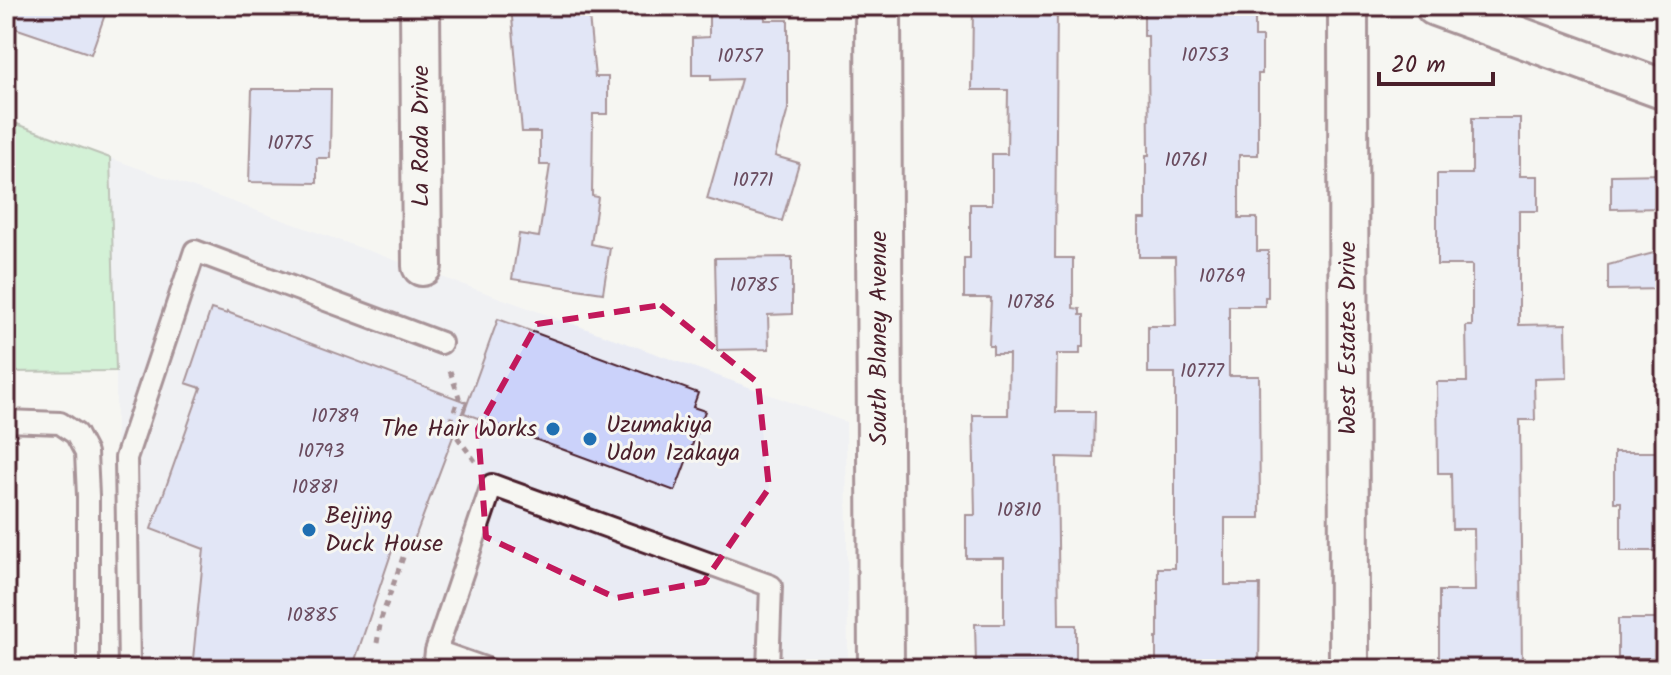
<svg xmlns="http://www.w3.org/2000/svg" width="1671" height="675" font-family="Kalam,sans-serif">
	<rect width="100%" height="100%" fill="#f6f6f2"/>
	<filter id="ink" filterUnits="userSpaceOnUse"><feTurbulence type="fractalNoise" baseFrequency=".0125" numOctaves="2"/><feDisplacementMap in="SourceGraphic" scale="16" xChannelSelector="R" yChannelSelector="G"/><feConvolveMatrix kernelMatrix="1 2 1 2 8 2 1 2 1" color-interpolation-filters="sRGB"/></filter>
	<g filter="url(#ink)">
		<path fill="#e9ebf4" d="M110,158l736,264 2,247h-733l1,-298z"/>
		<path fill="#a8eab4" stroke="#798470" stroke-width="2" d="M6,120l104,38 6,213 -110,1z"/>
		<path fill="#cbd2fa" stroke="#4a1f2b" stroke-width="2" d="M6,6h102l-17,48 -85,-29z
			M511,6h77l7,71h13v37h-15l-1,82 6,1 -7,47 19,4 -7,45 -91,-14 7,-45 20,3 11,-72h-10v-33h-18z
			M709,6h56v14h23v89l-13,47 24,7 -17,58 -75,-22 34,-120 -30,1v-5h-19v-37l17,-1z
			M973,6h84l-2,252h18v50l7,1v6h4v32h-4v7h-23l-1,58h39l-1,46 -37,-1 2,168h17v37h-17v2h-83l-1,-40h29v-66h-38v-43h9l-2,-100h35l1,-61h-16v-8h-4l2,-48h-27v-40h6v-54h22v-50h15l1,-64h-36z
			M1144,6h77v5h17v2h6v5h11v19h7v37h-4v81h-19v63h18v33h11v46h-3v9h-36v70h30l1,142h-35v67h35l-1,84h-103v-31h2v-70h17v-195h-27v-47h28l-1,-69h-36v-38h7v-64h3l-1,-119h-4z
			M252,89h79l-1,69h-13v25l-68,-1z
			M1472,118h48v58h18v35h-18l-1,2v112l47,-1 1,54 -33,1 1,41h-15l2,249h-83v-78h36l-1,-62h-22l-1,-56h-13l-1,-91h30l-1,-56h6v-61h-35v-91h35z
			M1665,174v34l-54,1v-34z
			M1665,250v39l-57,1v-25z
			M792,257v57l-24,1 1,34 -52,1 -2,-92z
			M211,309l16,5v-2l239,90 -55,146 -16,-6 -43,127h-160l12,-120 -53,-20 50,-141 -15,-5z
			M498,319l200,74 -5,14 12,4 -30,80 -211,-78z
			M1614,452h51v99h-44v-49h-7z
			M1618,619h47v39h-47z"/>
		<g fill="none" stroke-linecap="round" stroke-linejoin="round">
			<g stroke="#4a1f2b" stroke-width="26">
				<path id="service" d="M6,421l54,2 16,11 10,19 2,43v173
					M436,651l51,18
					M129,669l-3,-211 69,-207 246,92
					M434,669l2,-18 56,-166 279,101 -3,83"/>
			</g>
			<g stroke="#4a1f2b" stroke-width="44">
				<path id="minor" d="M420,6l2,260
					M1348,6l1,663
					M1435,6l230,84"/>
			</g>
			<g stroke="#4a1f2b" stroke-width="50">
				<path id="tertiary" d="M878,6l3,663"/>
			</g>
			<path stroke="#4a1f2b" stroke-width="5" stroke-dasharray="6 6" stroke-linecap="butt" d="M450,371l9,26 -10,29 26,35
				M377,643l4,-24 26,-73"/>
			<use href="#service" stroke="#f6f6f2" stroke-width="20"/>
			<use href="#minor" stroke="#f6f6f2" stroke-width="38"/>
			<use href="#tertiary" stroke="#f6f6f2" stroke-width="44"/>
		</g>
	</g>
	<path d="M0 0H1671V675H0ZM661,305l97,78 11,105 -65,94 -88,16 -130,-61 -8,-108 59,-105z" fill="#f6f6f2" fill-opacity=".55" fill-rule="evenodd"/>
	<path fill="none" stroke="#c2185b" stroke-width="6" stroke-dasharray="16 10" stroke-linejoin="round" d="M661,305l97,78 11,105 -65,94 -88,16 -130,-61 -8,-108 59,-105z"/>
	<g fill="#1f6fb2" stroke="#f6f6f2" stroke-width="3">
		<circle cx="553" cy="429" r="8"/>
		<circle cx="590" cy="439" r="8"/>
		<circle cx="309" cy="530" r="8"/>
	</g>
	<g text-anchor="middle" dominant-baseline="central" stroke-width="6" stroke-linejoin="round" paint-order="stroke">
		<g font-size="20" fill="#6a4c5f">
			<text x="1205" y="56">10753</text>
			<text x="740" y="57">10757</text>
			<text x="290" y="144">10775</text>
			<text x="1186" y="161">10761</text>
			<text x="753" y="181">10771</text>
			<text x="1222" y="277">10769</text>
			<text x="754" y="286">10785</text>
			<text x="1031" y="303">10786</text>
			<text x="1202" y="372">10777</text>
			<text x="335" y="417">10789</text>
			<text x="321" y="452">10793</text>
			<text x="315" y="488">10881</text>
			<text x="1019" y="511">10810</text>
			<text x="312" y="616">10885</text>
		</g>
		<g font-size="24" fill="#4a1f2b" stroke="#f6f6f2">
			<text transform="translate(421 136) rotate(-90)">La Roda Drive</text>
			<text transform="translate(879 338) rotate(-90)">South Blaney Avenue</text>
			<text transform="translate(1348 338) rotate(-90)">West Estates Drive</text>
		</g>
		<g font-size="24" fill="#4a1f2b" stroke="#f6f6f2" text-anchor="start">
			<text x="606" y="425">Uzumakiya<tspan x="606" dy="28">Udon Izakaya</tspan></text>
			<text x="537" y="429" text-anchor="end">The Hair Works</text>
			<text x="325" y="516">Beijing<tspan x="325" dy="28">Duck House</tspan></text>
		</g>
	</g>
	<rect width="1671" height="675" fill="none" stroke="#f6f6f2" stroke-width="32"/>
	<rect x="16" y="16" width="1639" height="643" fill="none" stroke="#4a1f2b" stroke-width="3" filter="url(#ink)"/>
	<path d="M1379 72v12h114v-12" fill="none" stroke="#4a1f2b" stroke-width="4"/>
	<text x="1391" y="72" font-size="24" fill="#4a1f2b" stroke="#f6f6f2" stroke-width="6" paint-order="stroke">20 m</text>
</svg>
